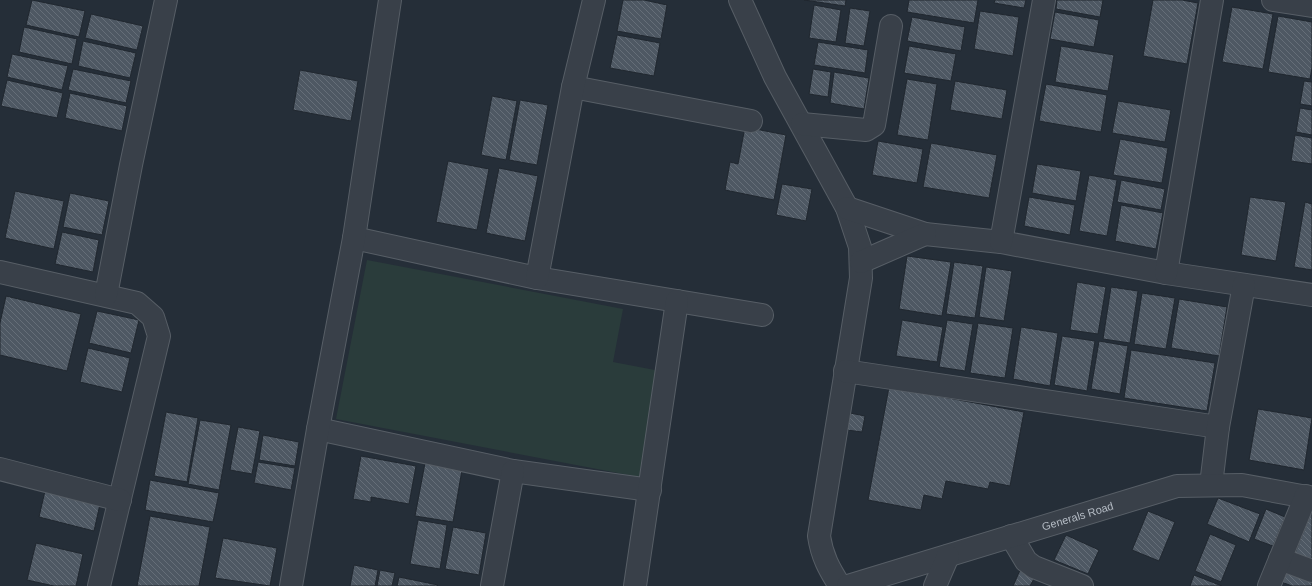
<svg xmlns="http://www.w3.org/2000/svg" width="1312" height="586" font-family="Arial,sans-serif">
	<defs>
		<pattern id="building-back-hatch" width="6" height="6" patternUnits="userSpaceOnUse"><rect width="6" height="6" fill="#4e5863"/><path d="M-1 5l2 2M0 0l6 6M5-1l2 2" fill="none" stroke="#656e78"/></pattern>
	</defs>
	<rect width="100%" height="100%" fill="#252e38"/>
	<path fill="#2a3c3b" d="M367,260l256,49 -10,53 47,9 -21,106 -303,-58z"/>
	<path fill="url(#building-back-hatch)" stroke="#20272f" d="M32,0l53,11 -6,26 -53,-12z
		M623,0h21l23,5 -6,34 -44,-8z
		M804,0h42l-1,6z
		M909,0h69l-4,23 -67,-11z
		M995,0h31l-2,8 -30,-5z
		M1057,0h46l-3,17 -44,-8z
		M1153,0h29l16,3 -11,61 -44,-8z
		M814,5l27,5 -5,32 -27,-4z
		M1232,7l41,7 -10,55 -41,-7z
		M850,8l20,3 -6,35 -19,-3z
		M980,11l39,6 -6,39 -39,-7z
		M1055,12l44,8 -5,27 -44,-8z
		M91,14l52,12 -6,24 -52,-12z
		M1278,16l34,6v46l-2,11 -42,-7z
		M912,17l53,10 -4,24 -54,-10z
		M24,27l53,12 -5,25 -53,-12z
		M617,35l43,8 -6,33 -44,-8z
		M83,41l53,12 -6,25 -52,-12z
		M818,42l50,8 -3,23 -51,-8z
		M909,46l47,8 -5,27 -47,-8z
		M1061,46l53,9 -6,36 -53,-9z
		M12,54l56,12 -6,24 -55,-13z
		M73,69l58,12 -5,22 -58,-13z
		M813,69l18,3 -3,25 -19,-3z
		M300,70l58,11 -7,40 -58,-11z
		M834,72l35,6 -5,31 -34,-6z
		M907,79l30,5 -9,56 -31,-5z
		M7,80l56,13 -6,25 -56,-12z
		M955,81l52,9 -5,29 -52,-9z
		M1304,81l8,1v24l-12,-2z
		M1046,84l61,11 -6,37 -62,-11z
		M70,93l57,13 -5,25 -57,-13z
		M492,96l25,5 -11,59 -25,-5z
		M520,100l28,5 -11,60 -28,-5z
		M1118,101l53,9 -6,32 -53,-9z
		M1300,108l12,2v25l-16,-3z
		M745,127l41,8 -12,65 -49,-10 5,-28 8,2z
		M1295,135l17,3v26l-21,-3z
		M1120,139l48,9 -6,35 -49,-8z
		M878,141l45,8 -6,34 -45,-8z
		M931,143l66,12 -8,43 -66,-11z
		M448,161l41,8 -12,61 -41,-8z
		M1037,164l44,7 -5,30 -44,-8z
		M499,168l39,8 -13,65 -39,-8z
		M1089,175l28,5 -10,56 -28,-5z
		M1121,180l44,9 -4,21 -44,-8z
		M782,184l30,5 -6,32 -30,-6z
		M15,191l49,10 -10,48 -49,-11z
		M70,193l39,8 -7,34 -39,-8z
		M1029,197l46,8 -5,30 -46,-9z
		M1250,197l36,5 -10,59 -35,-6z
		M1305,202l7,2v66l-18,-3z
		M1121,205l42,8 -7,36 -41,-8z
		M62,232l37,8 -6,32 -38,-8z
		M907,256l44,6 -9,54 -43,-7z
		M954,262l29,4 -8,52 -29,-4z
		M986,267l26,4 -8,50 -25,-4z
		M1077,282l29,5 -8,47 -28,-4z
		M1111,287l27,4 -8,52 -27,-4z
		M1142,293l33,5 -9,51 -32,-5z
		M6,296l75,18 -14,57 -67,-16v-32z
		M1179,299l48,8 -8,49 -48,-8z
		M97,311l42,9 -8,33 -42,-10z
		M902,320l41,7 -6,35 -41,-6z
		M947,320l26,4 -8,47 -26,-4z
		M978,323l35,5 -8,50 -35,-5z
		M1021,327l37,6 -8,53 -37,-7z
		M1062,336l33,5 -8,50 -33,-6z
		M1099,341l29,5 -8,48 -29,-5z
		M88,348l42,10 -8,34 -42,-10z
		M1131,350l84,13 -8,48 -83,-13z
		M889,387l135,25 -14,74 -20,-4 -2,7 -42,-8 -4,18 -18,-4 -3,15 -53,-10z
		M1258,409l54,9 -8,52 -55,-10z
		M166,412l32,6 -11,64 -33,-6z
		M850,413l15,3 -3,16 -15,-2z
		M200,420l31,5 -12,65 -31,-6z
		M238,427l22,4 -8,43 -22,-4z
		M263,435l36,7 -4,24 -36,-6z
		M361,456l55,10 -7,38 -38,-7v5l-18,-3z
		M258,462l37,6 -4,22 -37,-7z
		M425,463l37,7 -9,52 -38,-6z
		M150,480l69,13 -6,29 -68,-12z
		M45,491l55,13 -6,27 -55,-14z
		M1218,498l42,16 -11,28 -42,-18z
		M1266,509l19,8 -12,29 -19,-7z
		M1148,511l27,11 -16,39 -27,-11z
		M1311,513l1,1v46l-17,-7z
		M150,516l60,11 -11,59h-62z
		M418,520l29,5 -7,44 -30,-5z
		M453,527l33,6 -7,42 -34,-6z
		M1210,534l26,11 -15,37 -26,-11z
		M1066,535l33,15 -11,24 -34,-14z
		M223,538l54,10 -7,38 -55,-8z
		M36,543l47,11 -7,32h-22l-27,-6z
		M1286,564l26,11v11h-20l-13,-5z
		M354,565l24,5 -3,16h-25z
		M1021,568l15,7 -6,11h-17z
		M380,570l15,3 -3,13h-15z
		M1194,575l28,11h-32z
		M399,577l39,8 -1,1h-40z"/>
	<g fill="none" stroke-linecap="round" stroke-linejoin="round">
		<g stroke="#575e66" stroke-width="24">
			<g id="minor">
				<path d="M740,0l35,77 72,131 13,39 1,31 -42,258c3,20 10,33 21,50"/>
				<path d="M1273,0l39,6"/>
				<path d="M573,87l178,34"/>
				<path d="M802,124l64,6 8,-5 17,-99"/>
				<path d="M847,208l78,26 76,8 165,31 146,22"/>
				<path d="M354,238l183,40 225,37"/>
				<path d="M1001,242l43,-242"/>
				<path d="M861,262l64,-28"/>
				<path d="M0,272l137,31 16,14 6,19 -60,250"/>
				<path d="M1166,273l46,-273"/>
				<path d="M537,278l36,-191 21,-87"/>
				<path d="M106,295l25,-130 35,-165"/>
				<path d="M845,371l373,56"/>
				<path d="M318,429l195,42 137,19"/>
				<path d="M0,469l120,31"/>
				<path d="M1211,485l7,-58 26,-142"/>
				<path d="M1011,536l15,25 8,6 48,19"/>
				<path d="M1280,559l32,12"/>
				<path d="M291,586l27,-157 36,-191 36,-238"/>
				<path d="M492,586l21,-115"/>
				<path d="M635,586l42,-285"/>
				<path id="s1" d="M848,586l329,-100 65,-1 70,13"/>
				<path d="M935,586l13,-30"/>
				<path d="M1269,586l37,-90"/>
			</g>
		</g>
		<use href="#minor" stroke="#394049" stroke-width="22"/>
	</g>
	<g text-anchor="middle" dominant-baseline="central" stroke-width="3" stroke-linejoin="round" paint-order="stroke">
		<g font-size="11" fill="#b4bbc4" stroke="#1e252d">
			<text stroke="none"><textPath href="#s1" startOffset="240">Generals Road</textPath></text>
		</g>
	</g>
</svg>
